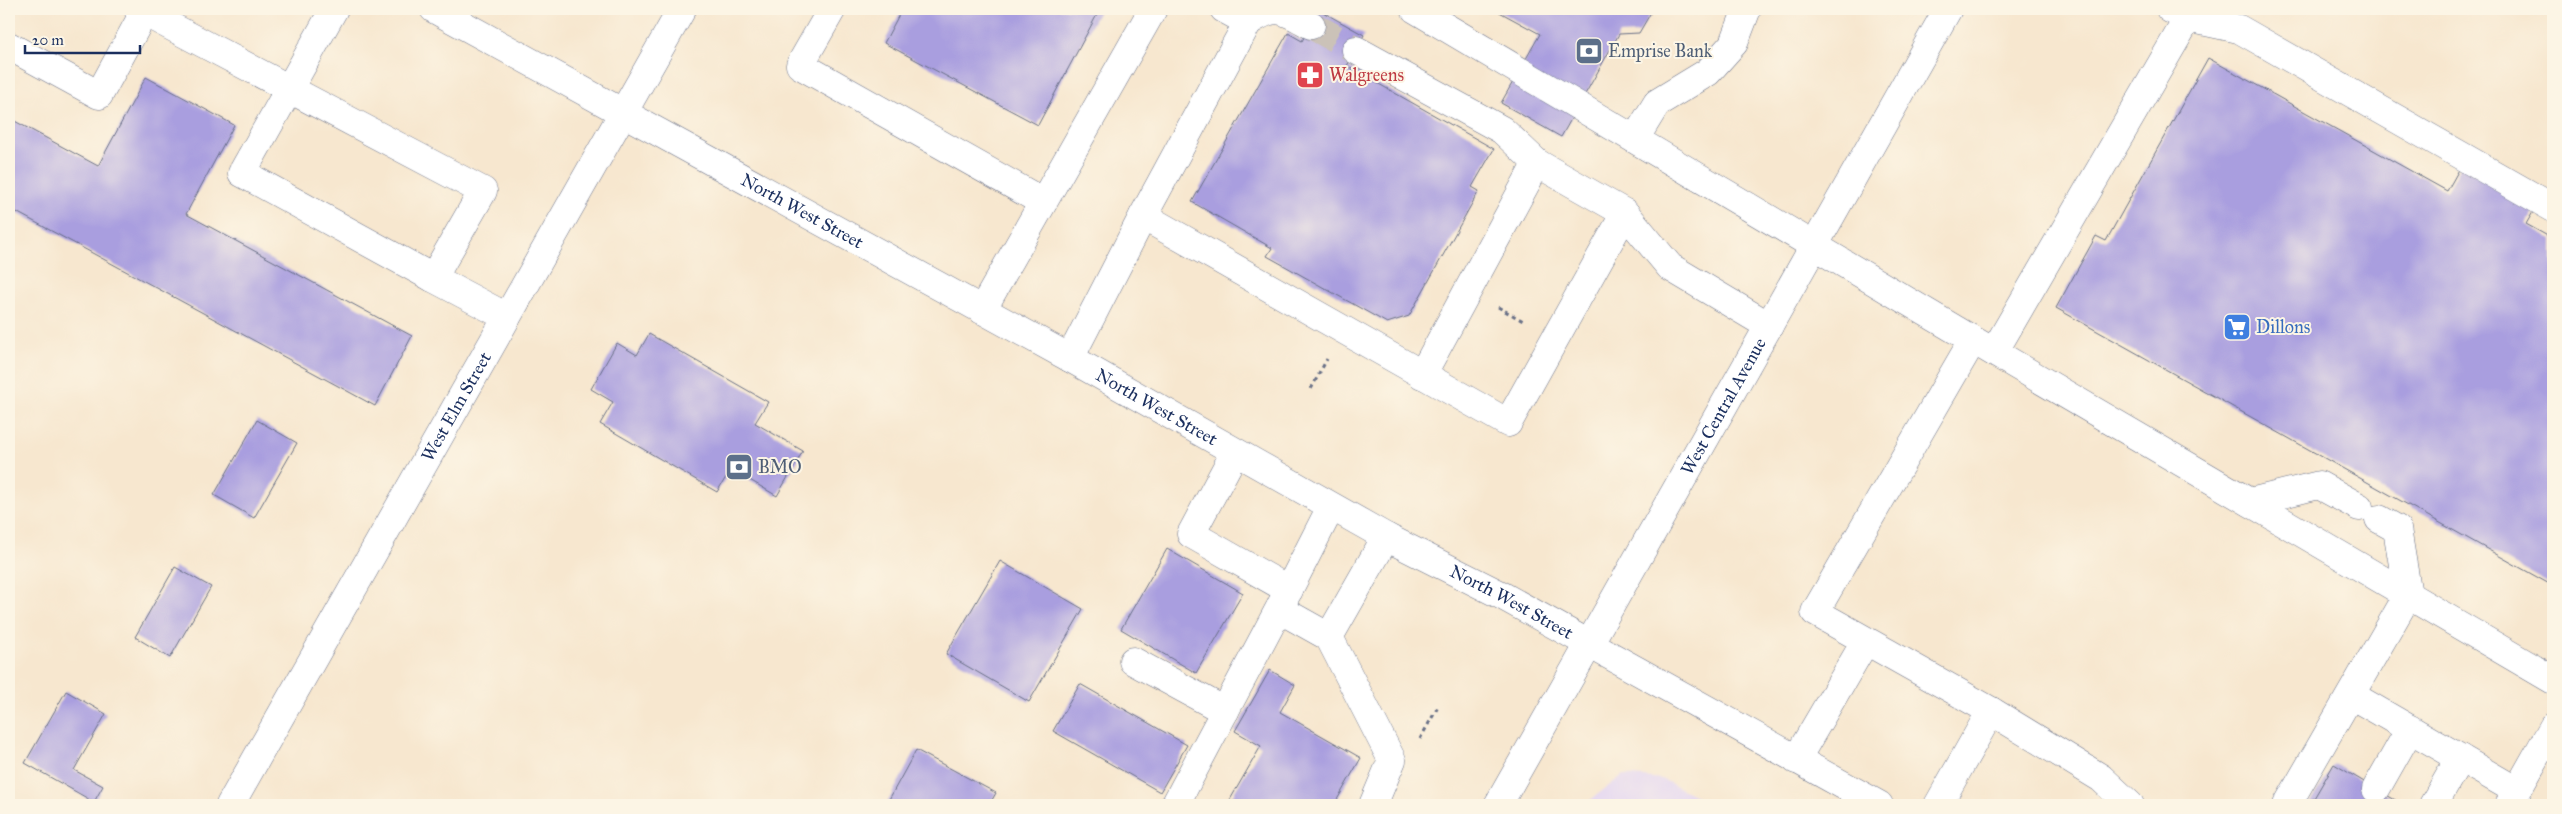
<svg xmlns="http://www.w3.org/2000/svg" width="2562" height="814" font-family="'IM FELL Great Primer',serif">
	<rect width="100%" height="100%" fill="#fcf5e5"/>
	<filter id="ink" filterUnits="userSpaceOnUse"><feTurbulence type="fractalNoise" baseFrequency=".02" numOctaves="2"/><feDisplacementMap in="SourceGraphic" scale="10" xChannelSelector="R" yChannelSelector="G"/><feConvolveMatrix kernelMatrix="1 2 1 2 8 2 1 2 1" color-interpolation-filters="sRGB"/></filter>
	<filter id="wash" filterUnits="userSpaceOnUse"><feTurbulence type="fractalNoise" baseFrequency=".0096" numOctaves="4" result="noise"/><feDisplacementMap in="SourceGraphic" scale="20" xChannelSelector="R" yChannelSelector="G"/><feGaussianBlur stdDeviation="1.12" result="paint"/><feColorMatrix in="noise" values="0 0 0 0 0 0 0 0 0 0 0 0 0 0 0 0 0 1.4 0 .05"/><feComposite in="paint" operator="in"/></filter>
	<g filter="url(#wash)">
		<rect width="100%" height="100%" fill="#f7e7cf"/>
		<path fill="#e2d4f3" d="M1623,775l39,4 51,26h-129z"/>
		<g id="blocks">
			<path fill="#a99edf" d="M902,9h198l-62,116 -154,-82z
				M1494,9h154l2,5 -11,19 -20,1 -58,103 -60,-34 39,-69z
				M1319,10l45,25 -17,31 147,83 -22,38 7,4 -70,125 -22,7 -120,-67 5,-8 -80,-46 96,-169 14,8z
				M2208,58l239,133 14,-25 75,41 -10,17 27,15v347l-497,-278 40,-72 10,5z
				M146,77l88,48 -48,89 226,122 -37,70 -366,-198v-90l89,48z
				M649,334l119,68 -13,21 48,28 -26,45 -46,-27 -14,23 -117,-68 13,-22 -22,-13 26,-46 20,12z
				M257,420l40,23 -43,75 -40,-23z
				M1167,549l76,44 -47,80 -75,-44z
				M1000,561l83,48 -54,93 -83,-48z
				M175,567l36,20 -41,71 -35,-21z
				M1270,670l25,15 -15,27 81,46 -27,47h-107l34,-59 -26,-15z
				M1080,684l107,61 -27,47 -107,-61z
				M66,691l40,23 -32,56 29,16 -9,16 -69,-39z
				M916,750l80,43 -7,12h-103z
				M2334,764l42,25 28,16h-94z"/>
		</g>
	</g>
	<g filter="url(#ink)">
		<use href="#blocks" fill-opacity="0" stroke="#686f86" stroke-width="1"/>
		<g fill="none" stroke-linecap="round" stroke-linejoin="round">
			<path stroke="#cbc2b8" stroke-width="28" stroke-dasharray="28 14" stroke-linecap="butt" d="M1311,25l45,25"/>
			<g stroke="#686f86" stroke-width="29">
				<g id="minor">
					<path d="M138,9l345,182 -50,87 74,39"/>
					<path d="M334,9l-92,164 191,105"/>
					<path d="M832,9l-32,56 243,137"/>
					<path d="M1415,9l558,331 580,340"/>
					<path d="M2170,9l18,9 51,11 314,179"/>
					<path d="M1248,22c29,-19 34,-13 63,3"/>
					<path d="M9,46l90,49 47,-86"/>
					<path d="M1356,50l146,80 35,33"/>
					<path d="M1635,139l22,-36 51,-31 26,-29 13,-34"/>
					<path d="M1143,216l105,-194 -24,-13"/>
					<path d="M982,310l171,-301"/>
					<path d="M1973,340l-158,272 176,99 110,67 29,27"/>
					<path d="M1994,352l194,-334"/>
					<path d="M1070,358l73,-142 365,207 117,-210 45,54 99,59"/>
					<path d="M1422,375l115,-212 88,50"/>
					<path d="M1235,452l-44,82 98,56"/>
					<path d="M2250,502l69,-17 40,22"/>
					<path d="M1281,605l50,-98"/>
					<path d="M1133,661l92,50"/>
					<path d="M2351,695l166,96"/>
					<path d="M1796,760l69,-118"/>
					<path d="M2376,789l34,-60"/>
					<path id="s1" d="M230,805l452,-796"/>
					<path d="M1175,805l104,-196 50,28"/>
					<path d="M1373,805l19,-45 -63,-123 57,-100"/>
					<path d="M1938,805l53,-94"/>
					<path d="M2287,805l121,-210 -11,-66 -18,-10"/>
					<path d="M2433,805l27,-47"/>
					<path d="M2509,805l44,-78"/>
				</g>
			</g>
			<g stroke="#686f86" stroke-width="29">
				<g id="major">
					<path id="s2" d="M434,9l636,349 316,179 115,58 378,210"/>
					<path id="s3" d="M1498,805l450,-796"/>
				</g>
			</g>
			<path stroke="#686f86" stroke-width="3" stroke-dasharray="4 4" stroke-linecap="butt" d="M1498,307l27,15
				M1311,389l16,-30
				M1420,739l18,-32"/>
			<use href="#minor" stroke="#fff" stroke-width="28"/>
			<use href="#major" stroke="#fff" stroke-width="28"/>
		</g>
	</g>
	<defs>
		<g id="bank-square" transform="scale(1.4375)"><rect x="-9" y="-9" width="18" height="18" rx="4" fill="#5c6f8a" stroke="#fcf5e5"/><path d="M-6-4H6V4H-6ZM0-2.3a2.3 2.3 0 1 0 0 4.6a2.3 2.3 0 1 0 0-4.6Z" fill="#fff"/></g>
		<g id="pharmacy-square" transform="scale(1.4375)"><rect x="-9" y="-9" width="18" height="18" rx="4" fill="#e0444e" stroke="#fcf5e5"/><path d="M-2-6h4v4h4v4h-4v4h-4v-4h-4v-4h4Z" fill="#fff"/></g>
		<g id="supermarket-square" transform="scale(1.4375)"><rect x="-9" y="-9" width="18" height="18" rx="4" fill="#3f7fe0" stroke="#fcf5e5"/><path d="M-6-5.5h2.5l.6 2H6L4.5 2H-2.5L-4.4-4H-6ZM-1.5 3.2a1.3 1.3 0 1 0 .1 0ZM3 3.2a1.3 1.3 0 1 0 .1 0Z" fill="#fff"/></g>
	</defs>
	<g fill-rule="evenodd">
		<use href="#bank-square" x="1589" y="51"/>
		<use href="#pharmacy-square" x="1310" y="75"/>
		<use href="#supermarket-square" x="2237" y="327"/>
		<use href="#bank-square" x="739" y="467"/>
	</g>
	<g text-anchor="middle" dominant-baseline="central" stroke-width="4" stroke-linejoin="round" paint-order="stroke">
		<g font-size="18" fill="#4e5e75" stroke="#fcf5e5" text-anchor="start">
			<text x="1608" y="51">Emprise Bank</text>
			<text x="758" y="467">BMO</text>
		</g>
		<g font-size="18" fill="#be3a42" stroke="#fcf5e5" text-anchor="start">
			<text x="1329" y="75">Walgreens</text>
		</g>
		<g font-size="18" fill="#1b2f5e" stroke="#fcf5e5">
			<text stroke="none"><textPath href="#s2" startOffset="420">North West Street</textPath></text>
			<text stroke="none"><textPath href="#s1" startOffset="458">West Elm Street</textPath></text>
			<text stroke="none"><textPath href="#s2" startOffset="825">North West Street</textPath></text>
			<text stroke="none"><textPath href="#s3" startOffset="458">West Central Avenue</textPath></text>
			<text stroke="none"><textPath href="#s2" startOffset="1230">North West Street</textPath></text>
		</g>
		<g font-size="18" fill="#366cbe" stroke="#fcf5e5" text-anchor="start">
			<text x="2256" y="327">Dillons</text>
		</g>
	</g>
	<rect width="2562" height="814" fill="none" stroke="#fcf5e5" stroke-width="30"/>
	<path d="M25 45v8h115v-8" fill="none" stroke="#1b2f5e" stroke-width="2.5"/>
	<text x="32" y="45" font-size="15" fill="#1b2f5e" stroke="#fcf5e5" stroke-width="4" paint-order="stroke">20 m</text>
</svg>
